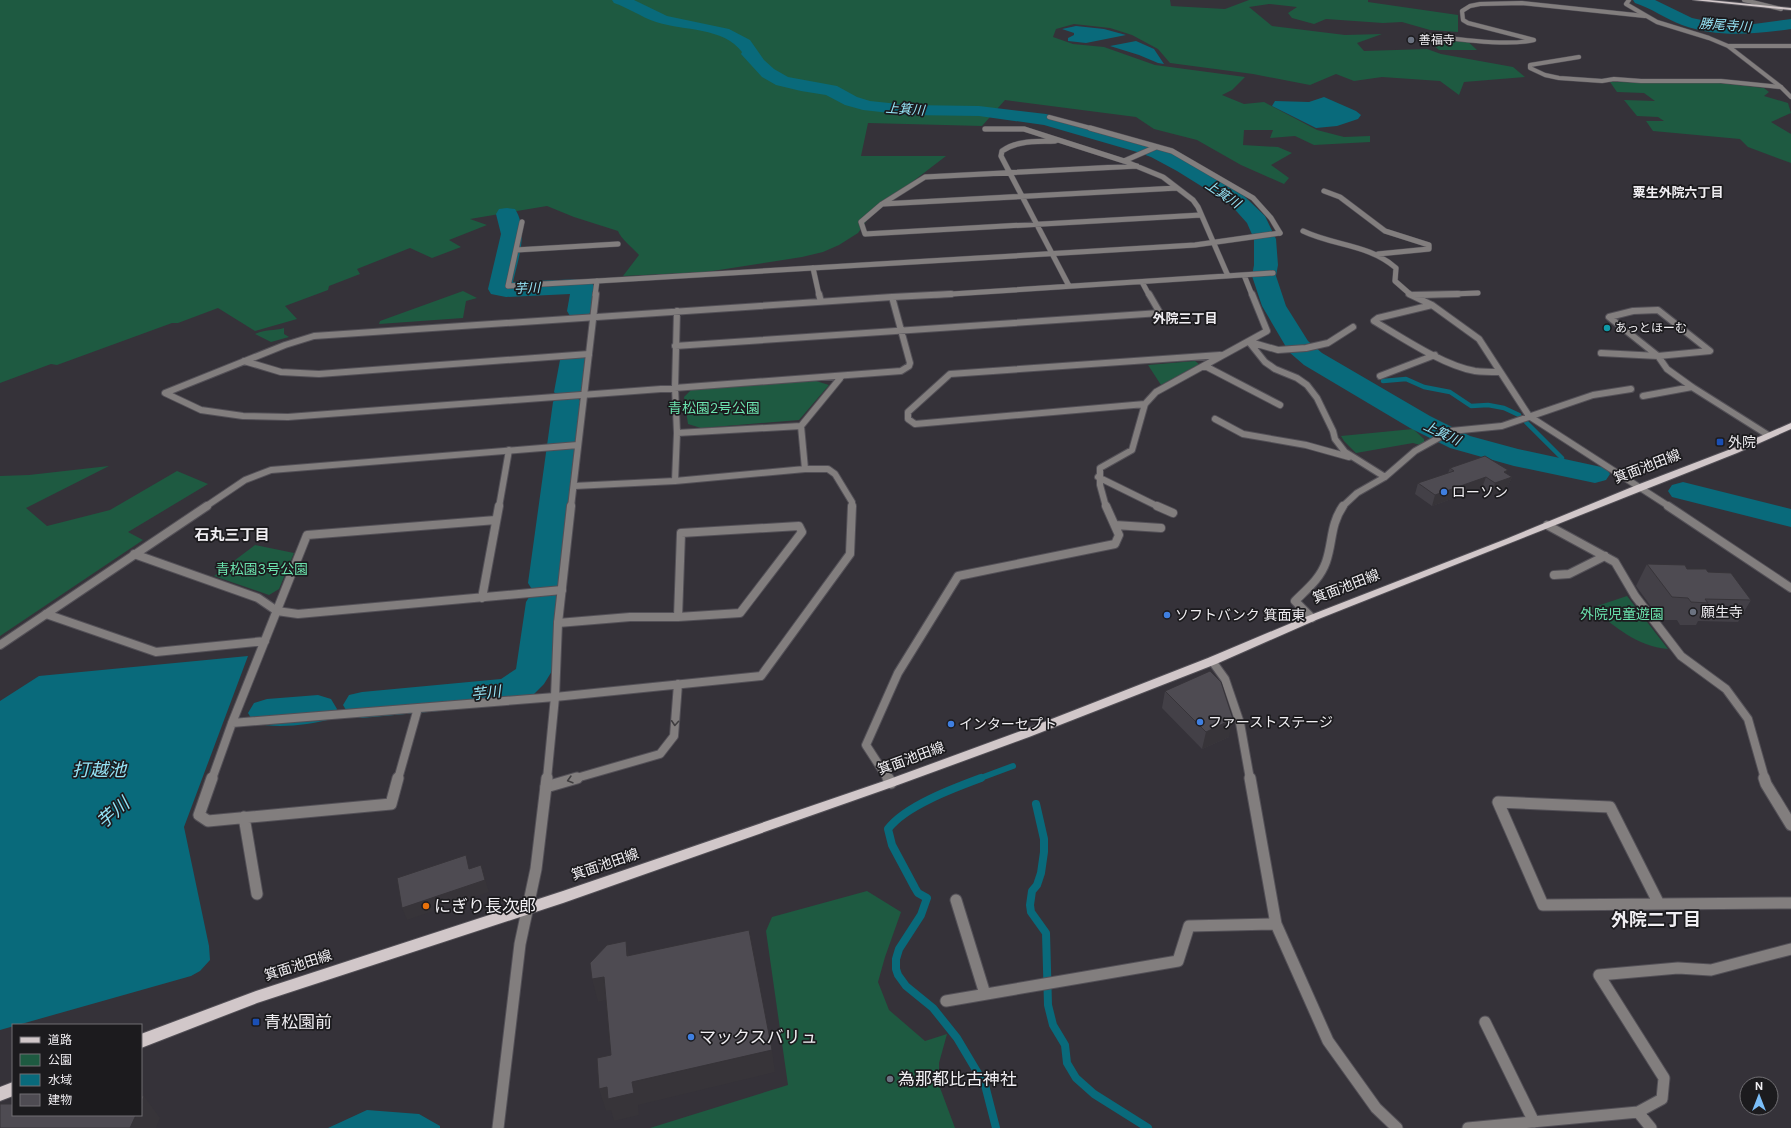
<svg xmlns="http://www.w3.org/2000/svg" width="1791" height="1128" font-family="'DM Sans','Noto Sans JP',sans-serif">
	<rect width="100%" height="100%" fill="#353239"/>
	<path fill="#1e5a41" d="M0,0h1170l1,6 54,3 24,-9h119v2l90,13v17l-28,-2 -28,-8 -19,1 -57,-4 -12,5 -22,-6 -4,-5 9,-6 -28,-3 -20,3 23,19 73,9 37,-1 -25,9 7,8 63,-2 14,5 72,13 12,10 -61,5 -5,13 -19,-14 -58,-4 -28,4 -18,-7 -26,11 -57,-11 -83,-11 -12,-14 -26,-14 -22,-7 -36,-4 -18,5 -3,8 20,7 31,3 51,18 90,12 -13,13 -10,5 22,9 20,-2 53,28 27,7 26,-1v6l-56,3 -19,-9 -25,2 3,-8h-29l-1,15 35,2 14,6 -21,12 18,13 -5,6 -43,-19 -44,-25 -43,-11 -18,-12 -131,-17 -23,26 -114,-3 -7,33h85l-73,56 -15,21 -19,12 -16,7 -21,5 -96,15 -83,4 16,-21c-7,-8 -18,-16 -21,-24l-44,-14 -27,-11 -77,13 17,6 -38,15 12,7 -29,11 -22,-10 -53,21 3,5 -31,12 -1,4 -43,16 12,13 -42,12 -37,-23 -40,15h-6l-115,42 -6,-1 -51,19z
		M1422,36l43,3 12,11h-38z
		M1610,82l109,1 45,5 5,4 -5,4 24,7 3,10 -20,9 20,12v29l-43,-16 -8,-8 -87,-8 -7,-10h18l-6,-4 -21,-1 -13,-16 31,1 -11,-8 -27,-1z
		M463,291l14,7 -11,3 -3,17 -84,6 1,-3z
		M284,328v6l5,3 -18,5 -16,-8c10,-5 19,-3 29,-6z
		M1195,361l4,3 -38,21 -13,-20z
		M816,381l13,4 -30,35 -98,8 -13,-4 -4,-27 7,-7z
		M1413,429l11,10v3l-4,3 -7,-2 -57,10 -12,-12 -3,-5z
		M109,466l-83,42 21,18 63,-16 67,-39 31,13 -80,48 15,8 -143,96v-160l29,-1z
		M255,545l39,8 -15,36 -10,6 -55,-19z
		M1627,596l41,53c-32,-3 -52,-22 -77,-41z
		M867,891l34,21 -16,45 -7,25 11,28 36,31 22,-7 -8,29v22l16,43h-305l138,-43 -22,-154 6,-14z"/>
	<path fill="#096a7b" d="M1076,26l28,3 22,6 -40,8 -18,-2v-3l6,-3v-2l-12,-4z
		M1136,41l18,8 10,15 -6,-1 -19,-8 -29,-9z
		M1324,97l32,14 5,4 -3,4 -21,7 -21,2 -44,-22 3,-5 34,1z
		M248,656l-64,171 25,119 1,14 -10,11 -9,5 -191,54v-329l39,-25z
		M367,1110l52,4 21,12v2h-112z"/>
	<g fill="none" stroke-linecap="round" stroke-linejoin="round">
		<path stroke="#096a7b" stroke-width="4.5" d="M1383,381l23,-2 18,8 26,5 21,14 17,-1 16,3 15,7
			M1525,421l37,37
			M1570,465l4,4"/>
		<path stroke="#096a7b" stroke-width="6" d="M978,779l35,-13"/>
		<path stroke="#096a7b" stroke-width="8" d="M981,778c-27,10 -76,28 -93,51l4,16 23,43 3,5 9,5 -6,17 -22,34 -3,10v10l2,6 8,11 27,22 24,30 28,47 11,43
			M1036,804l8,35v13l-3,21 -4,12 -5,6 -2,14 1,7 15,21 2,72 5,20 12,20 2,18 9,15 18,16 54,34"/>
		<path fill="#096a7b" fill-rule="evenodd" d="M612,0h22l33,16 62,13 21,11 14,20 10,9 14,8 49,9 20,11 13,4 38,4 71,1 67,8 119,35 79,47 21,20 11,23 2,26 -2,11 10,30 22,35 14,12 108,63 40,20 48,13 88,19 4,6 -4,6 -11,3 -81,-17 -64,-18 -40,-20 -106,-63 -15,-13 -27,-46 -10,-30 2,-11v-26l-7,-16 -17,-19 -53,-33 -26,-14 -14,-5 -93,-27 -65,-9 -71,-1 -45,-5 -18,-5 -19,-10 -25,-4 -25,-6 -14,-8 -21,-23 1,-2c-18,-25 -59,-21 -86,-30 -15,-5 -27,-14 -42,-19z
			M1633,0h22l37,18 24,5 38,1 37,-5v10c-36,5 -74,9 -109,-4 -16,-6 -31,-17 -47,-22z
			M507,208l8,1c14,22 3,50 -2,73l68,-3 10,3 4,5 -4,24 -3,5 -9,2 -9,-2 -3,-5 3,-17 -64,3 -15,-3 -3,-5 13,-55 -5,-20 3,-5z
			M573,352l9,2 4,6 -4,32 -4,6 3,4 -19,181 -5,8 -8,2 6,1 5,8 -8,69 -8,13 -10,10 -30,11 -142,13 -13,-3 -6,-10 6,-10 13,-3 139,-13 15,-10 10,-67 5,-8 7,-2 -5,-1 -5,-8 25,-181 4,-6 -3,-4 6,-32 4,-6z
			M1683,482l108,27v18l-119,-30 -4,-6 4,-6z
			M318,695l13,4 6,10 -6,10c-22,6 -55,10 -77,4l-6,-10 6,-10 13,-4z"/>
		<g stroke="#535057" stroke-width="5">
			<path id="minor-far4" d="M1744,0l37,9
				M1423,35c32,3 81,12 111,5l-66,-17 -5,-3 -1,-9 8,-5 10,-2 42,-1 123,13
				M1579,57l-49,8v3l15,7 14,3 43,3 12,-2 27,2h80l60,6
				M1049,117l45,12
				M985,129h40"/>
		</g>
		<g stroke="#535057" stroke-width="6">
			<path id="minor-far3" d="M1090,128l82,23 81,47 18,20 9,15
				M985,129h39l100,32 39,16 30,23 5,7 30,69
				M1055,141c-19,1 -37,-1 -53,10l-1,5 68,130
				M1124,161l32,-14
				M1137,166l-212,11 -43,27 -21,18 4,12 336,-19
				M1324,191l16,6 45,34 44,14v4l-51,5
				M882,204l295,-16
				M522,222l-14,64 89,-5
				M1303,231c31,15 66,13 93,37l-1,13 16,14
				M516,250l102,-6
				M813,268l6,27
				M1244,275l8,20
				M1142,282l7,13
				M936,295l337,-22
				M1425,295l53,-2"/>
		</g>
		<g stroke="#535057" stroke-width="8">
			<path id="minor-far2" d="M819,294l2,8
				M1409,294l23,11 47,34 50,77 141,91
				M1413,295l45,-1
				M892,297l18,66 -1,3 -8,5 -613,46 -45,-1 -42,-6 -36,-17 120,-48 29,-9z
				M892,297l59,-3
				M1432,305l-54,13 -4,3c27,16 70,45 101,50 8,1 17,1 25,1
				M1658,310l52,41 -52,5 -49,-39 24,-6z
				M1249,342l16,20 10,7 22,9 10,7 10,13 16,33 2,8 10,13 40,25
				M1250,342l28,8 28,-2 22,-5 25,-16
				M675,346l485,-33 -11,-19
				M1601,353l57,3
				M1658,356l9,13 25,18 76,48
				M244,361l37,11 38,2 270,-20
				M1205,366l75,39
				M1380,376l55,-21
				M1643,396l49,-9
				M1145,404l-230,20 -7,-5v-7l42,-38 270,-19
				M1215,419l28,15 63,11 43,12
				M677,433l124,-7
				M805,469l-4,-43 41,-50
				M1098,477l61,30
				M675,481l2,-48 -2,-46 2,-76
				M574,486l101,-5 130,-12h23l7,5 17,28v5
				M499,507l10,-57
				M1106,507l-6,-22v-17l32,-18 13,-46 11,-12 111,-61 -15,-37
				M1342,507l15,-14 28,-16 30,-26 36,-20 51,-5 91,-31 38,-6"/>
		</g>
		<g stroke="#535057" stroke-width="10">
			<path id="minor-far1" d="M1157,506l16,7
				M1668,506l123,82
				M1115,525l46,3
				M1547,525l68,37 20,34 46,60 45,33 22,30 17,60
				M799,526l3,6 -62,81 -62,4 3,-84z
				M134,554l124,44 19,13 21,3 264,-24
				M1554,575l15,-1 36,-18
				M482,598l17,-92
				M46,614l110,38 109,-11
				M1312,618l-17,-17c12,-12 25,-22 31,-39 7,-20 4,-37 17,-56
				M558,623l72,-6h48
				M1212,661l13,18 15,44 10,56
				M232,723l323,-26 206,-21 89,-122 2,-48
				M212,779l20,-56 75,-188 189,-15
				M398,779l20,-71
				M573,779l87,-25 14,-18 4,-52
				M888,779l-22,-34 32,-72 60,-97 157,-32 4,-9 -13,-29"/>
		</g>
		<g stroke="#535057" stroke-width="13">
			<path id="minor" d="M212,778l-13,37 9,6 183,-17 7,-26
				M888,778l3,5
				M1250,778l26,146 52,117 48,67 21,20
				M1764,778l2,6 25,41
				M546,787l31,-9
				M244,817l13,77
				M956,900l29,94
				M1659,904l-49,-97 -112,-5 45,103 248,-2
				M946,1001l232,-40 11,-35 87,-2
				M1485,1022l49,100
				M1638,1112l13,16
				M1468,1128l170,-16 24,-13 2,-21 -65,-103 79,-7 33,2 80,-21"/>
		</g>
		<g stroke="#535057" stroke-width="5">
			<path id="tertiary-far4" d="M1629,0l-3,4 31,18 52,16 19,8 53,41 10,10
				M1728,46h63"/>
		</g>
		<g stroke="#535057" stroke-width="6">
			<path id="tertiary-far3" d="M595,295l2,-14 598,-36 85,-12"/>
		</g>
		<g stroke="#535057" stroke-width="8">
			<path id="tertiary-far2" d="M205,507l40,-27 26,-10 307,-25
				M571,507l25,-213"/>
		</g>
		<g stroke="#535057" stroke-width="10">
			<path id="tertiary-far1" d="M0,645l207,-139
				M547,779l8,-82 3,-74 13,-117"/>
		</g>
		<g stroke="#535057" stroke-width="13">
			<path id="tertiary" d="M498,1128l22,-184 16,-75 11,-91"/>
		</g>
		<g stroke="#535057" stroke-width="2">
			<path id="primary" d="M1693,0h16l82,8v2z
				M1791,423v6l-54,24 -421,167 -100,44 -187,73 -134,49 -332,117 -306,100 -116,45v-14l115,-43 307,-100 324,-111 134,-49 187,-73 100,-42 198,-77 131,-54 94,-36z
				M13,1082v14l-13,5v-14z"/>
		</g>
		<use href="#minor-far4" stroke="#827e7e" stroke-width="4"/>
		<use href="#minor-far3" stroke="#827e7e" stroke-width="5"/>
		<use href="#minor-far2" stroke="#827e7e" stroke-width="6"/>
		<use href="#minor-far1" stroke="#827e7e" stroke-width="8"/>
		<use href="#minor" stroke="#827e7e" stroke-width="11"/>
		<use href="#tertiary-far4" stroke="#827e7e" stroke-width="4"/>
		<use href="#tertiary-far3" stroke="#827e7e" stroke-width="5"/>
		<use href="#tertiary-far2" stroke="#827e7e" stroke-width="6"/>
		<use href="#tertiary-far1" stroke="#827e7e" stroke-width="8"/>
		<use href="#tertiary" stroke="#827e7e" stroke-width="11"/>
		<use href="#primary" fill="#d1c7c9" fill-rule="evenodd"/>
	</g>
	<path fill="#434047" d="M1450,468l56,6 6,3 -5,11 -16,6 -9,-6 -50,18 -17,-12 3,-11 30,-10z
		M1647,564l61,8 43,28 -13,22 -40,-1 -2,4h-16l-3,-5h-16l-25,-34z
		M1165,691l64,46 -27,12 -40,-41z"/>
	<path fill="#373439" d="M1508,470l-4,10 8,-3 -5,11 -16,6 4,-11 9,-11z
		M1486,477l-4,11 -50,18 3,-11z
		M1233,719l-4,18 -27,12 4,-17z
		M481,865l8,27 -82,28 -5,-12z
		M626,941l5,22 -4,-7z
		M604,977l6,22 -12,3 -6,-23z
		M772,1050l3,22 -137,33 1,10 -25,6 -3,-11 -5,1 -7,-22z
		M144,1096l16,22 -4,10h-26l6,-13h5v-12z"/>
	<path fill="#4e4b52" stroke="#373439" d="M1485,456l23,14 -4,2 8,5 -17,6 -9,-6 -51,18 -17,-12 36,-12 -4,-3z
		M1647,564l38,1 2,4h19l2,3 23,1 20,27 -46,-1 3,4 -17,-1 -3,-4 -16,-1z
		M1210,671l11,11 12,37 -27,13 -41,-41z
		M466,855l3,14 12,-4 4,15 -83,28 -5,-30z
		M749,930l23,120 -140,32 2,11 -26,6 -1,-12 -8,2 -2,-31 14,-3 -7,-78 -12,2 -2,-16 17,-18 19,-4 1,15z
		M141,1096h3l-3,7z
		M0,1104h13v11h123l-6,13h-130z"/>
	<defs><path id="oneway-chevron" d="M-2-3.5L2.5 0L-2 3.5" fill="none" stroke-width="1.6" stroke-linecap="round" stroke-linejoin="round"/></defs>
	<g stroke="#403e40">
		<use href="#oneway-chevron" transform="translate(675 723) rotate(94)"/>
		<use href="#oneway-chevron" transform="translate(570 780) rotate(164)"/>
	</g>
	<g fill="#6b7280" stroke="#1c1b1e" stroke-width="1.5">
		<circle cx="1411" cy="40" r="4"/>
		<circle cx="1693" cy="612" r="4"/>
		<circle cx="890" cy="1079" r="4"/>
	</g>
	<circle fill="#0f9aa8" stroke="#1c1b1e" stroke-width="1.5" cx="1607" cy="328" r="4"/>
	<g fill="#1a4fb4" stroke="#1c1b1e" stroke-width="1.5">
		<rect x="1716" y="438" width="8" height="8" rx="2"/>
		<rect x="252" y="1018" width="8" height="8" rx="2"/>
	</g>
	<g fill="#3f7fe0" stroke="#1c1b1e" stroke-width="1.5">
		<circle cx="1444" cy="492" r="4"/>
		<circle cx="1167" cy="615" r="4"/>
		<circle cx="1200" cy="722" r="4"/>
		<circle cx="951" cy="724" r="4"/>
		<circle cx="691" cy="1037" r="4"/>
	</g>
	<circle fill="#e8710a" stroke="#1c1b1e" stroke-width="1.5" cx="426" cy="906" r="4"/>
	<g text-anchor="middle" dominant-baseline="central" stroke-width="3.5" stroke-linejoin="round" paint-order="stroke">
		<g font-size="12" fill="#f0eef2" stroke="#1c1b1e" text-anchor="start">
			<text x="1419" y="40">善福寺</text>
			<text x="1615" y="328">あっとほーむ</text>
		</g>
		<g font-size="13" font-style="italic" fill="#95e3f5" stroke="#1c1b1e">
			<text transform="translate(1725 25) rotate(4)">勝尾寺川</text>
			<text transform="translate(905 109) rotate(4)">上箕川</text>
			<text transform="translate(1223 194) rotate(34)">上箕川</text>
			<text transform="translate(527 288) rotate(-2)">芋川</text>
			<text transform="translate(1442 433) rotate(25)">上箕川</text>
		</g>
		<g font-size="13" font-weight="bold" fill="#f0eef2" stroke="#1c1b1e">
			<text x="1678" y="192">粟生外院六丁目</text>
			<text x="1185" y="318">外院三丁目</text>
		</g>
		<g font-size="14" fill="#6be3ae" stroke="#1c1b1e">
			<text x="714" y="408">青松園2号公園</text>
			<text x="262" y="569">青松園3号公園</text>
			<text x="1622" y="614">外院児童遊園</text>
		</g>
		<g font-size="14" fill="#f0eef2" stroke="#1c1b1e" text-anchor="start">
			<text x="1728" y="442">外院</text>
			<text x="1452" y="492">ローソン</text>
			<text x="1701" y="612">願生寺</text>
			<text x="1175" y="615">ソフトバンク 箕面東</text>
			<text x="1208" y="722">ファーストステージ</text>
			<text x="959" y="724">インターセプト</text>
		</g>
		<g font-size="14" fill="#f0eef2" stroke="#1c1b1e">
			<text transform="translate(1647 466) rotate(-21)">箕面池田線</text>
			<text transform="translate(1346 586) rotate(-21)">箕面池田線</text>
			<text transform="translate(911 758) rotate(-20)">箕面池田線</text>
			<text transform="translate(605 864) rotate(-19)">箕面池田線</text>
			<text transform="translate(298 965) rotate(-18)">箕面池田線</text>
		</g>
		<g font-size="15" font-weight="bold" fill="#f0eef2" stroke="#1c1b1e">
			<text x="232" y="535">石丸三丁目</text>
		</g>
		<g font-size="15" font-style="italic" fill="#95e3f5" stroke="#1c1b1e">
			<text transform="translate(486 693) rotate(-7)">芋川</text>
		</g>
		<g font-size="17" fill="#f0eef2" stroke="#1c1b1e" text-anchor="start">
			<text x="434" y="906">にぎり長次郎</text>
			<text x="264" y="1022">青松園前</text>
			<text x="699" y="1037">マックスバリュ</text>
			<text x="898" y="1079">為那都比古神社</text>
		</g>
		<g font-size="18" font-style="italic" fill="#95e3f5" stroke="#1c1b1e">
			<text x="99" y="770">打越池</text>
			<text transform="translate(113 813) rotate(-41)">芋川</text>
		</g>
		<g font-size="18" font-weight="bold" fill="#f0eef2" stroke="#1c1b1e">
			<text x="1656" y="920">外院二丁目</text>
		</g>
	</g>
	<rect x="12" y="1024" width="130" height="92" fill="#1c1b1e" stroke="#716f73"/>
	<rect x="20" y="1037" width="20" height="6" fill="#d1c7c9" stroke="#716f73"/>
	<text x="48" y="1044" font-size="12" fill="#f0eef2">道路</text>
	<rect x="20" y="1054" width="20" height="12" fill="#1e5a41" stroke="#716f73"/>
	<text x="48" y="1064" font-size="12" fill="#f0eef2">公園</text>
	<rect x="20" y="1074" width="20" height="12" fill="#096a7b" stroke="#716f73"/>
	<text x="48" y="1084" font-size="12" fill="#f0eef2">水域</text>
	<rect x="20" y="1094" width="20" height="12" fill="#4e4b52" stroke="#716f73"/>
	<text x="48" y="1104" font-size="12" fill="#f0eef2">建物</text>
	<g transform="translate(1759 1096)"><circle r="19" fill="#1c1b1e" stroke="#716f73"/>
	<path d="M0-3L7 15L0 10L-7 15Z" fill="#7bbef8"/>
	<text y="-6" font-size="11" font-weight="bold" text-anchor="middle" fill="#f0eef2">N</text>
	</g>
</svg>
